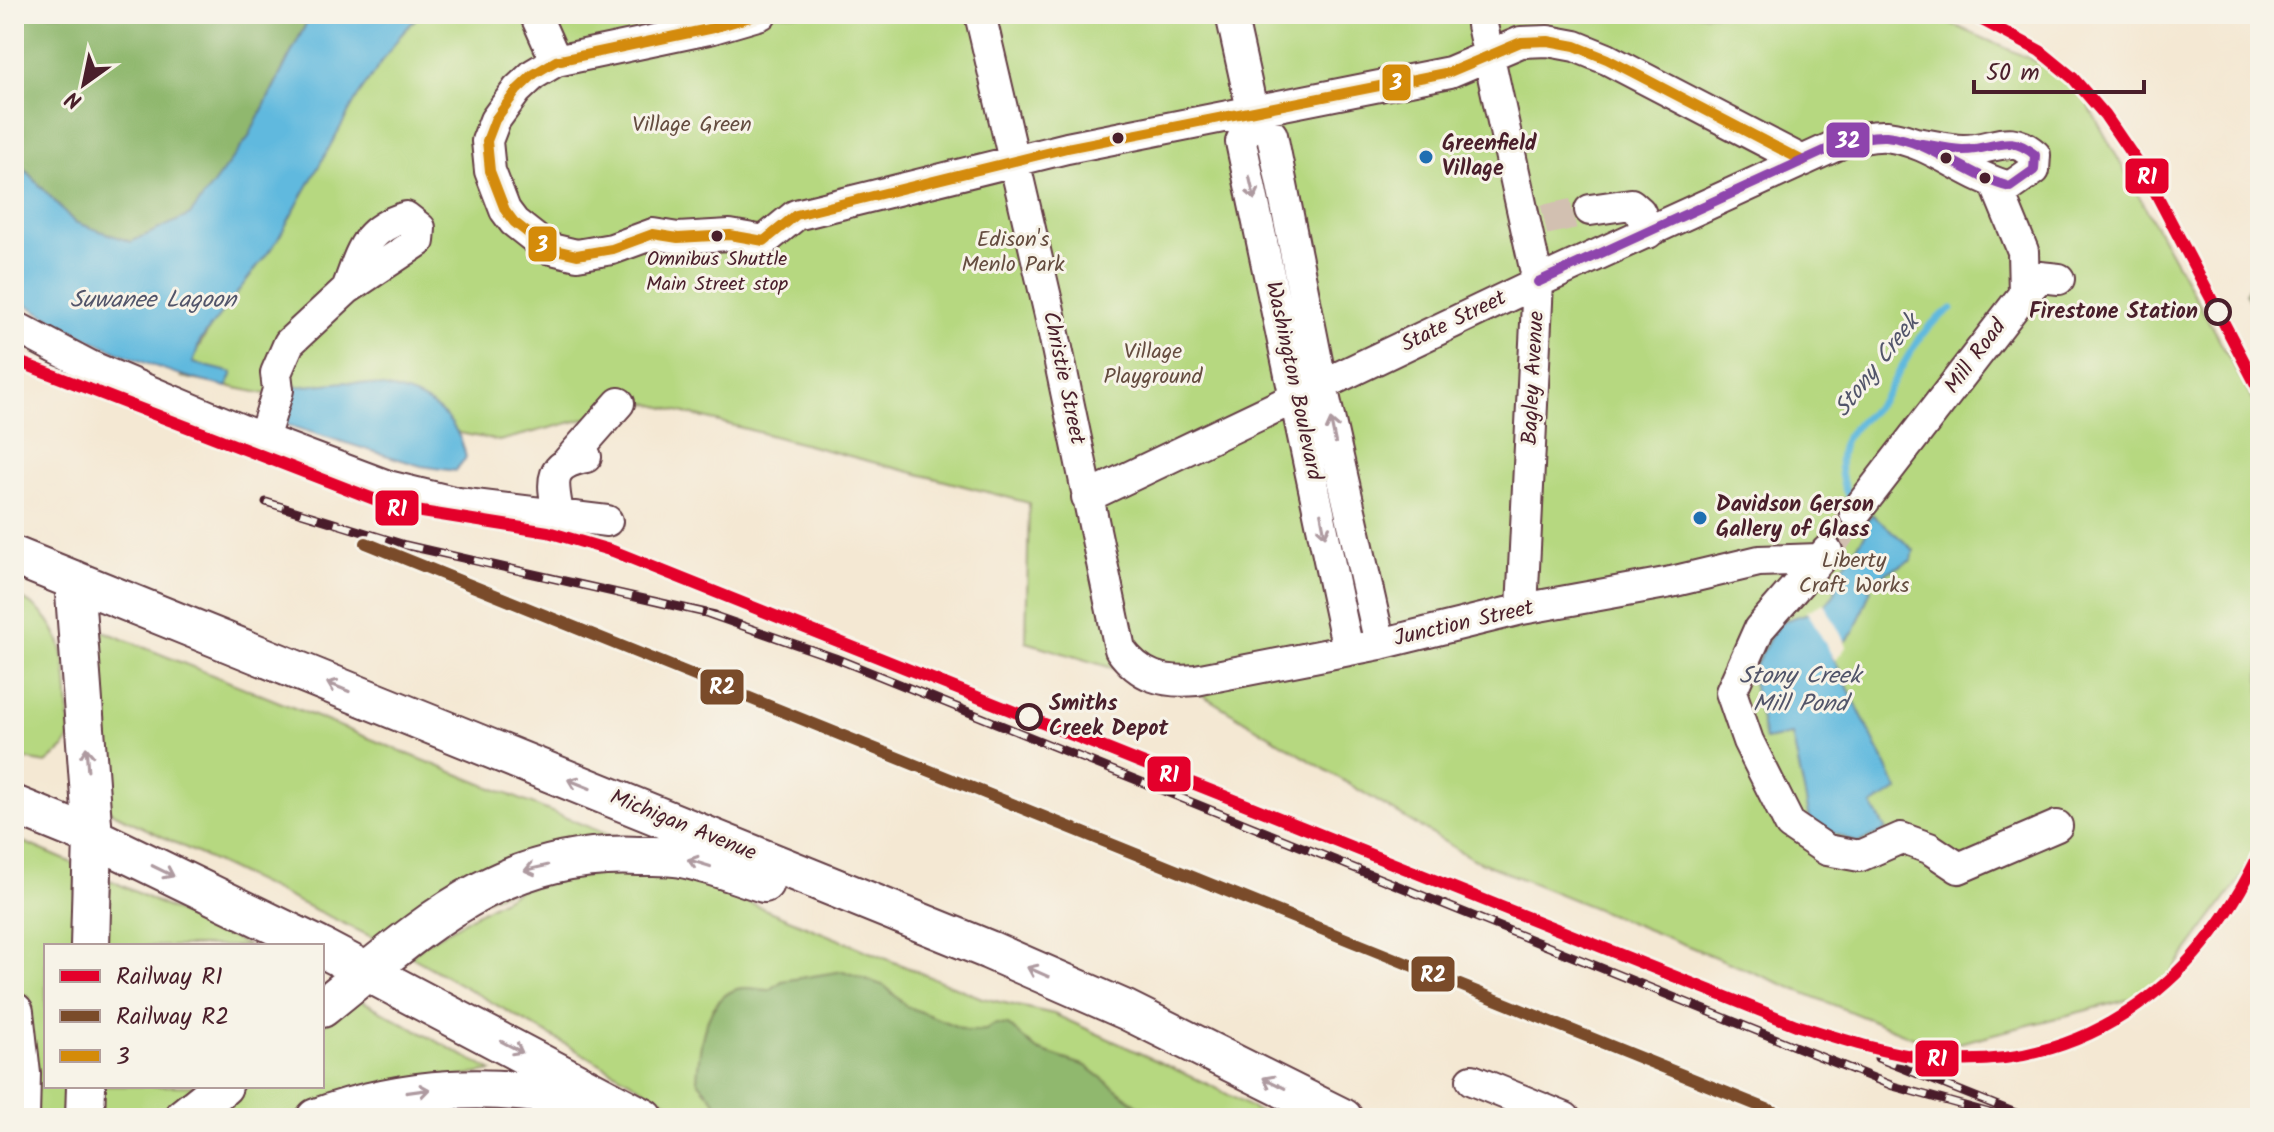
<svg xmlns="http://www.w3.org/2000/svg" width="2274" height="1132" font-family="Kalam,sans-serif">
	<rect width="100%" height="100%" fill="#f7f3e8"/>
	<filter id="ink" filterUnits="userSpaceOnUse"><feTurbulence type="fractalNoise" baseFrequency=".0125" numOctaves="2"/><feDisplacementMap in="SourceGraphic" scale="16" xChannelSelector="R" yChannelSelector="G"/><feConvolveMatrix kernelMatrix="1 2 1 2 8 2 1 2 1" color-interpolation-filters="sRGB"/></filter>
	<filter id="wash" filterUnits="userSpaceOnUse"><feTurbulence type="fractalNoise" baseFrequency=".006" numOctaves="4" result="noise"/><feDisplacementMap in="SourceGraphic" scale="32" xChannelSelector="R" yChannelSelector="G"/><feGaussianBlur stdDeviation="1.8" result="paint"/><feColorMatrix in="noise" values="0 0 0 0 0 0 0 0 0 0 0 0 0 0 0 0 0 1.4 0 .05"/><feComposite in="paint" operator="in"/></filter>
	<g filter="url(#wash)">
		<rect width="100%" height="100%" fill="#f4e8d3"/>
		<path fill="#b6d880" stroke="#807c56" stroke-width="2" d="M395,14h1534l144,64 187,335v439l-103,140 -217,56 -467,-189 -271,-164 -176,-53 3,-139 -382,-100 -148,38 -318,-64z
			M14,595c60,24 52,87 56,142l-6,11 -18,15 -32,-6z
			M91,626l535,216 -244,100 -275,-132z
			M14,838l63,27 -3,81h-28v140h24l-1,32h-38l-3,-92 -14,-58z
			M605,872l53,1 83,21 1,6 240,98 72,16 160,73 56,31h-574l-286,-162 21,-16 90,-51z
			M110,880l139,66h-147z
			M357,998l135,73 -158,28 -46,19h-81l40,-32h75v-60z
			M98,1086h105l-41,32h-65z"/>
		<path fill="#90b86e" stroke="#6d6c4c" stroke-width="2" d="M14,14h297l-63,124 -58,78 -59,26 -57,-20 -60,-64z
			M2257,271l3,1v49l-15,-28z
			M843,971l42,15 21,20 62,25 17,-1 10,-6 13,1 29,25 49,16 54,41 23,4 16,7h-450l-32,-38c2,-30 6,-80 40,-91 9,-3 23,1 33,1l12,-9z
			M465,1114l77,1 8,3h-114z"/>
		<path fill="#61b9de" stroke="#566c84" stroke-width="2" d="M311,14h109l-20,22 -42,60 -81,145 -77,100 -7,22 40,10 -6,14c-76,-16 -147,-49 -213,-90v-139l60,64 57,20 59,-27 58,-77z
			M345,382c53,4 110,16 121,76l-11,13 -34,-5 -134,-41 -6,-10 13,-28z
			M1872,514l42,36 -2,10 -48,24 7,5 -17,43 -22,23 66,135 -26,15 14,25 -28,13 -47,-19 -19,-89 -27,5 -14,-67 25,-46 10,-7 36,-11 12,-14 7,-26 26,-37 -5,-4z"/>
		<path fill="#f4e8d3" d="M1824,603l23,43 -12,15 -28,-50z"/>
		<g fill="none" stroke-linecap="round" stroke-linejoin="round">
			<path stroke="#61b9de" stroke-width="7" d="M1854,503c-13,-12 -17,-42 -11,-59 6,-17 31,-31 41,-47 21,-31 33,-70 68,-88"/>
		</g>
	</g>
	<g filter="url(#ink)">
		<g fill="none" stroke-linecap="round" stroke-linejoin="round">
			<path stroke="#d2c0b1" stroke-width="30" stroke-dasharray="30 15" stroke-linecap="butt" d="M1544,220l46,-10
				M1831,546l24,-33"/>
			<g stroke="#643d44" stroke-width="34">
				<path id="minor" d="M535,14l21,47
					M761,14l-48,14 -157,33 -22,13 -17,16 -22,30 -8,21 3,30 15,39 9,12 33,26 30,7 35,-6 41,-15 25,4 52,-3 34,6 32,-26 271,-67 383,-76 71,-30 27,-1 27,5 32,13 196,102
					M980,14l70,301 70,334c20,28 43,34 76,31l184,-36 142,-35 149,-27 88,-21 60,-2
					M1231,14l22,100 19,21 50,251 58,258
					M1482,25l56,257 -16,327
					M1253,114l-12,28 107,508
					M1590,210l41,-6 9,8 8,21
					M2024,294l16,-17 19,2
					M14,326l76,40 173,73 125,47 70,17 149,18
					M263,439l15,-49 -2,-17 13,-30 58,-54 72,-48 1,-13 -14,-11c-42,13 -44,33 -59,72
					M568,461l51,-58
					M1087,497l451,-215 310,-142c12,-1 26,-5 38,-4 46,5 80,40 124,51l24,-17 1,-15c-27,-24 -42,-4 -73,-5 -16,-1 -31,-5 -46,-7
					M1855,513l169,-219 -1,-43 -28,-68
					M559,518c-6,-34 -14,-53 27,-61
					M1827,551l-68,78 -28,63 17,49 42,84 37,25 33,6 41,-18 28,10 30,20 98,-42
					M1472,1080l93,38"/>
			</g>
			<g stroke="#643d44" stroke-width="42">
				<path id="major" d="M14,556l975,394 137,60 217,108
					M74,580l19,257 -3,109
					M14,805l79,32 225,109
					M322,948l322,170
					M322,1008c100,-80 179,-159 317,-152 14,0 29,-1 43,2 27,5 55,17 82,25
					M14,1012l7,62 -1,44
					M85,1118l1,-32
					M183,1118l40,-32
					M316,1118c91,-33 177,-36 272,-17"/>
			</g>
			<use href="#minor" stroke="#fff" stroke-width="30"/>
			<use href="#major" stroke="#fff" stroke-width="38"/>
			<g stroke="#4a1f2b" stroke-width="9">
				<path id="rail" d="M1971,14l69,37 33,27 32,37 43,63 112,214
					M14,360l383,148 151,24 65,19 1183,474c42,13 86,28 130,33 154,18 272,-71 334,-206
					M266,502l139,43 310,70
					M706,613l129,45 1058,428 115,32
					M1878,1058l150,60"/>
			</g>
			<use href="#rail" stroke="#f7f3e8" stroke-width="6" stroke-dasharray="18" stroke-linecap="butt"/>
			<g stroke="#f7f3e8" stroke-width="16">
				<path id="bus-1" d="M761,14l-48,14 -157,33 -22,13 -17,16 -22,30 -8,21 3,30 15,39 9,12 33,26 30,7 35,-6 41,-15 25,4 52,-3 34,6 32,-26 271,-67 383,-76 71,-30 27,-1 27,5 32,13 196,102"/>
			</g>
			<g stroke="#f7f3e8" stroke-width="16">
				<path id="bus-2" d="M1538,282l310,-142c12,-1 26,-5 38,-4 46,5 80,40 124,51l24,-17 1,-15c-27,-24 -42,-4 -73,-5 -16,-1 -31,-5 -46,-7"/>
			</g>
			<use href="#bus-1" stroke="#d48b09" stroke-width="10"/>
			<use href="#bus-2" stroke="#8e44ad" stroke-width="10"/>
			<g stroke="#f7f3e8" stroke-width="18">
				<path id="rail-1" d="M1971,14l69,37 33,27 32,37 43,63 112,214
					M14,360l383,148 151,24 65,19 1183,474c42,13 86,28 130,33 154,18 272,-71 334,-206"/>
			</g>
			<g stroke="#f7f3e8" stroke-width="18">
				<path id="rail-2" d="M366,543l1423,575"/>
			</g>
			<use href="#rail-1" stroke="#e4002b" stroke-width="12"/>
			<use href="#rail-2" stroke="#7a4b2a" stroke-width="12"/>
		</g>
		<defs><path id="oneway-shaft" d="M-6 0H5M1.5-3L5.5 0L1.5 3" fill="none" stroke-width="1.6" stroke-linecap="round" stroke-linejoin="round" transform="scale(2)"/></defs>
		<g stroke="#ae9aa0">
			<use href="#oneway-shaft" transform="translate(1252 188) rotate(77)"/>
			<use href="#oneway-shaft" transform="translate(1333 431) rotate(-102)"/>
			<use href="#oneway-shaft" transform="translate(1323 525) rotate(79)"/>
			<use href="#oneway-shaft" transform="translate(338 687) rotate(-158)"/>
			<use href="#oneway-shaft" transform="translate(87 759) rotate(-94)"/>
			<use href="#oneway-shaft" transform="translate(579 784) rotate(-158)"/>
			<use href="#oneway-shaft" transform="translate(699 863) rotate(-163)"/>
			<use href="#oneway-shaft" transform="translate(536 868) rotate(167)"/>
			<use href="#oneway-shaft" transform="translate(163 871) rotate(26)"/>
			<use href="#oneway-shaft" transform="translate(1038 972) rotate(-156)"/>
			<use href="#oneway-shaft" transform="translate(512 1047) rotate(28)"/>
			<use href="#oneway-shaft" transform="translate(1274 1083) rotate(-154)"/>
			<use href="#oneway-shaft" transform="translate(418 1091) rotate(-8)"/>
		</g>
	</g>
	<g fill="#4a1f2b" stroke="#f7f3e8" stroke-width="3">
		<circle cx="1118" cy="138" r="7"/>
		<circle cx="1946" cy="158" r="7"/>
		<circle cx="1985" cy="178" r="7"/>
		<circle cx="717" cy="236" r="7"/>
	</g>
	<g fill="#1f6fb2" stroke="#f7f3e8" stroke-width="3">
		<circle cx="1426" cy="157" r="8"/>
		<circle cx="1700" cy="518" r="8"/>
	</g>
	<g fill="#f7f3e8" stroke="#4a1f2b" stroke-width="4">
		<circle cx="2218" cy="312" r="12"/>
		<circle cx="1029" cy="717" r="12"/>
	</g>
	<g text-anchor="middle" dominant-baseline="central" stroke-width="6" stroke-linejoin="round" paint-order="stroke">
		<g font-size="20" fill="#4a1f2b" stroke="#f7f3e8">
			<text x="717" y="260">Omnibus Shuttle<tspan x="717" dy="25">Main Street stop</tspan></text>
		</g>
		<g font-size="22" fill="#654d40" stroke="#f7f3e8">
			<text x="692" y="125">Village Green</text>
			<text x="1013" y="240">Edison's<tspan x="1013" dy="25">Menlo Park</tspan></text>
			<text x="1153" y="352">Village<tspan x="1153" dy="25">Playground</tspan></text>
			<text x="1854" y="561">Liberty<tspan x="1854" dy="25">Craft Works</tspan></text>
		</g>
		<g font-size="22" font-weight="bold" fill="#4a1f2b" stroke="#f7f3e8" text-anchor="start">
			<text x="1442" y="144">Greenfield<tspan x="1442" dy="25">Village</tspan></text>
			<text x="1716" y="505">Davidson Gerson<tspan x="1716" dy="25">Gallery of Glass</tspan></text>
		</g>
		<g font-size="22" font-weight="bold" fill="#4a1f2b" stroke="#f7f3e8" text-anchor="end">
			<text x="2198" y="312">Firestone Station</text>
			<text x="1049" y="704" text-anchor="start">Smiths<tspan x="1049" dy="25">Creek Depot</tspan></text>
		</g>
		<g font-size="22" fill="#4a1f2b" stroke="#f7f3e8">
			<text transform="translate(1454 322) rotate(-26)">State Street</text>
			<text transform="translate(1976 357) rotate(-53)">Mill Road</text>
			<text transform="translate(1063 378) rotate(78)">Christie Street</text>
			<text transform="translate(1534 378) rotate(-87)">Bagley Avenue</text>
			<text transform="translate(1293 381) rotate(78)">Washington Boulevard</text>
			<text transform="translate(1464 624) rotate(-13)">Junction Street</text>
			<text transform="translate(683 826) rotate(22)">Michigan Avenue</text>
		</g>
		<g font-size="24" font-style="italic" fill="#52556a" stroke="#f7f3e8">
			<text x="153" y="300">Suwanee Lagoon</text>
			<text transform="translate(1877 366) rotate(-52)">Stony Creek</text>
			<text x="1800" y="676">Stony Creek<tspan x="1800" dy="28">Mill Pond</tspan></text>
		</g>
	</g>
	<g stroke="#f7f3e8" stroke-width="3">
		<rect x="1381" y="63" width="31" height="39" rx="8" fill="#d48b09"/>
		<rect x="1825" y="121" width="46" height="38" rx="8" fill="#8e44ad"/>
		<rect x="2124" y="157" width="46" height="38" rx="8" fill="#e4002b"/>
		<rect x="527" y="225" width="31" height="38" rx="8" fill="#d48b09"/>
		<rect x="374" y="489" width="46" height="38" rx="8" fill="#e4002b"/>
		<rect x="699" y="668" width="46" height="38" rx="8" fill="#7a4b2a"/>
		<rect x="1146" y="755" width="46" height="38" rx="8" fill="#e4002b"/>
		<rect x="1410" y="955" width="46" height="38" rx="8" fill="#7a4b2a"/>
		<rect x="1914" y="1039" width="46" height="39" rx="8" fill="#e4002b"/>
	</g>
	<g font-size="22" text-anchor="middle" font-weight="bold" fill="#fff">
		<text x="1396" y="90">3</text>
		<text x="1848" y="148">32</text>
		<text x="2147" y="184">R1</text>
		<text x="542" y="252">3</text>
		<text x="397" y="516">R1</text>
		<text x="722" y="694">R2</text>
		<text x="1169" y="782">R1</text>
		<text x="1433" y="982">R2</text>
		<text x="1937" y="1066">R1</text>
	</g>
	<rect width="2274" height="1132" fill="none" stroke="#f7f3e8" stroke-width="48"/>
	<rect x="44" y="944" width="280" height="144" fill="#f7f3e8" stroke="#b29e9c" stroke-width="2"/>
	<rect x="60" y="970" width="40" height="12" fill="#e4002b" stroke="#b29e9c" stroke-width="2"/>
	<text x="116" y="984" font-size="24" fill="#4a1f2b">Railway R1</text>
	<rect x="60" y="1010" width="40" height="12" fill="#7a4b2a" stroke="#b29e9c" stroke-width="2"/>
	<text x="116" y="1024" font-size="24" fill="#4a1f2b">Railway R2</text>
	<rect x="60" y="1050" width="40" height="12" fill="#d48b09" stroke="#b29e9c" stroke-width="2"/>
	<text x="116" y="1064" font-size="24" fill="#4a1f2b">3</text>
	<g transform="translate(84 84) rotate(213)" stroke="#f7f3e8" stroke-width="6" paint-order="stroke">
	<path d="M0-6L14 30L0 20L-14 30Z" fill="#4a1f2b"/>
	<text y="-12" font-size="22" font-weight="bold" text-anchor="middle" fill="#4a1f2b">N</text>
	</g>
	<path d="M1974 80v12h170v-12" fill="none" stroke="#4a1f2b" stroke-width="4"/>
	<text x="1986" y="80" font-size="24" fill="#4a1f2b" stroke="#f7f3e8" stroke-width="6" paint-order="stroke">50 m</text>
</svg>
